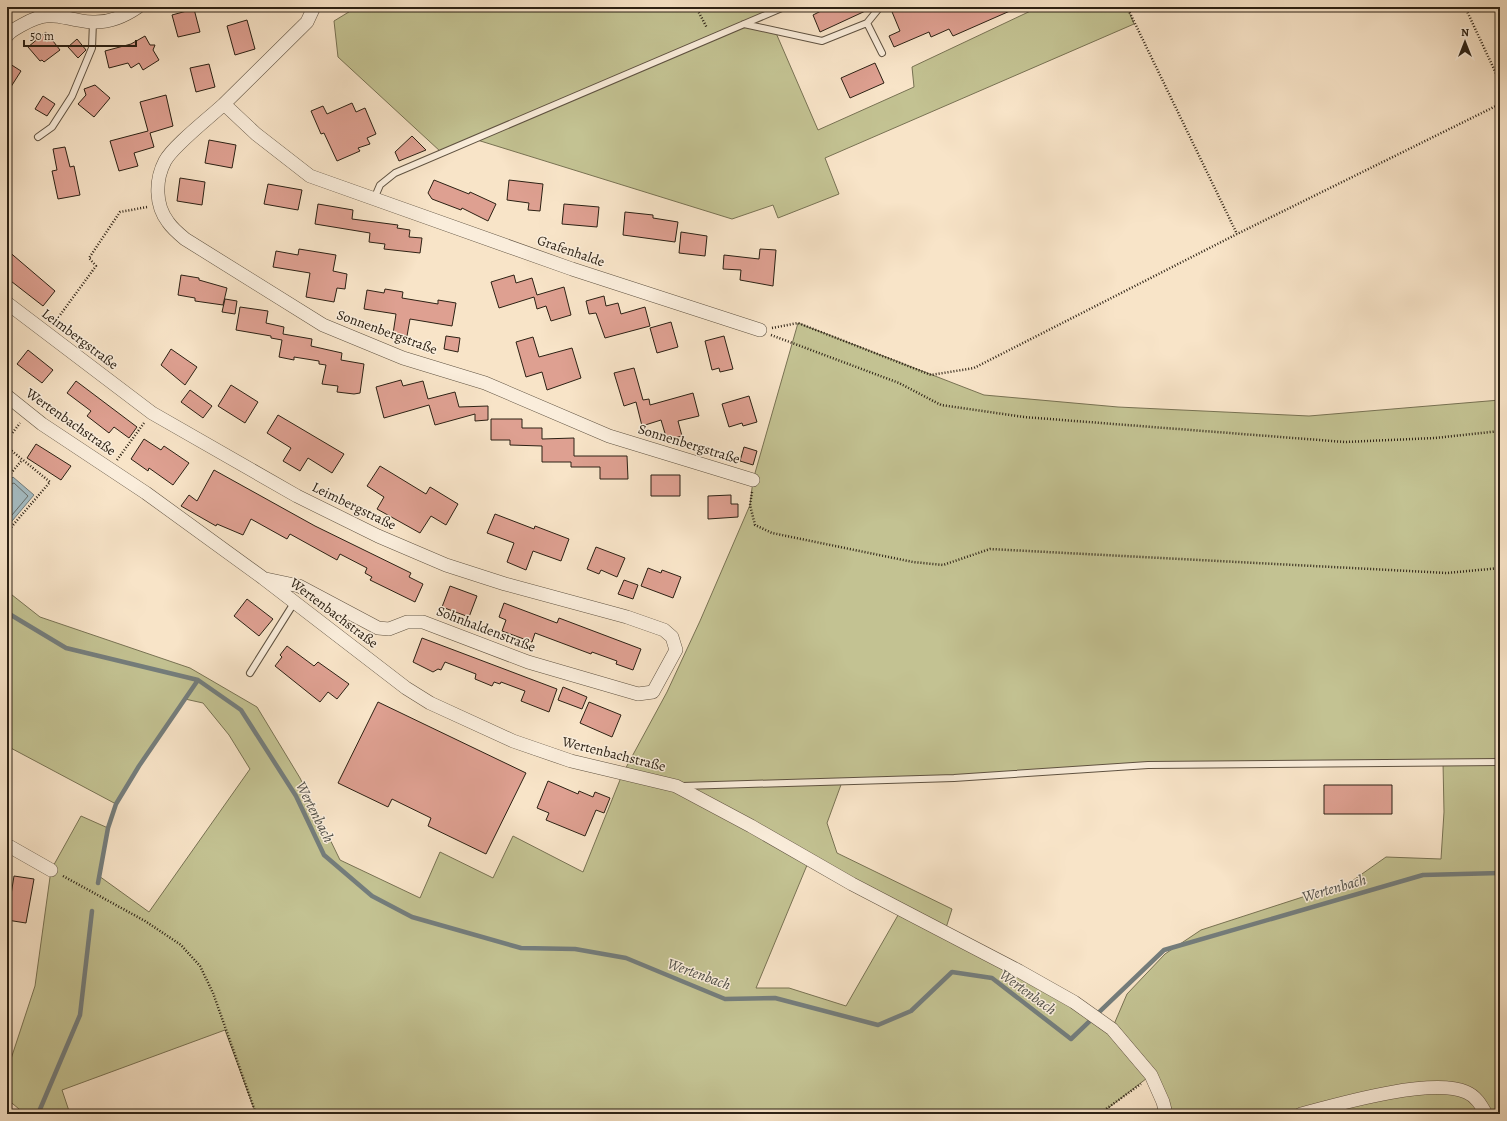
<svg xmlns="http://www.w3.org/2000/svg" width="1507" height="1121" font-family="Alegreya,serif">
	<rect width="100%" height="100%" fill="#f8e4c8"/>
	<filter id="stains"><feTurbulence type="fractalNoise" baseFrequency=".005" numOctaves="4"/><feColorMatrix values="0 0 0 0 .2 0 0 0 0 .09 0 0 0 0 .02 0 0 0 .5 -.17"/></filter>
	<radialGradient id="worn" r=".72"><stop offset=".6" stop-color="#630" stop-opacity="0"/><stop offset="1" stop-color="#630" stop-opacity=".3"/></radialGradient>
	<path fill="#c3c292" stroke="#787253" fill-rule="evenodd" d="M357,7h427l-40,17 32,9 42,97 96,-43 -2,-20 127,-60h88l7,17 -309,134 14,36 -61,24 -5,-13 -41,14 -258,-80 -33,13 -103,-95 -4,-36z
		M798,323l186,72 134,12 191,9 191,-16v714h-334l-15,-39 -44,34 2,5h-853l-31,-84 -163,60 8,24h-45l-18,-15v-28l28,-85 16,-116 30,-54 27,12 -9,48 50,36 101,-143 -21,-34 -26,-32 -18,-4 -46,67 -23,38 -109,-58v-155l33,26 150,51 67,39 43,71 40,82 80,38 20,-46 53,26 20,-42 70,36 39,-97 45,-83 33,-71 50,-116 3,-25zM1443,762l1,50 -3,47 -55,-2 -34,24 -151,49 -36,24 -38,40 -15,35 -167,-98 7,-22 -115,-56 -10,-30 15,-41 407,-19zM810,858l91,52 -55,96 -57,-18h-33z"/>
	<path fill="#a4bbc1" stroke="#747d7c" d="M13,477l21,18 -27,32v-44z"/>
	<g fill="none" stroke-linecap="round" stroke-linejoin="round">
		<path stroke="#686e6a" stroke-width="1" d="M7,486l7,-3 14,13 -21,25"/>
		<path stroke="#747d7c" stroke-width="4.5" d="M7,611l4,4 55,33 132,32 43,30 55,86 28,59 48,41 40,21 109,31 54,1 51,9 99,41 50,-1 103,27 33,-14 41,-39 40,6 79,61 93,-89 259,-75 77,-2
			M98,883l10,-55 8,-24 23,-38 59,-86
			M38,1114l42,-99 12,-104"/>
	</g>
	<path fill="#dea091" stroke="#2c2114" d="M829,7h45l-54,25 -7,-17z
		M890,7h129l-66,29 -4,-7 -18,8 -2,-5 -35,15 -5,-11 11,-5z
		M194,9l6,23 -22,5 -6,-22z
		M247,20l8,29 -20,6 -8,-29z
		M46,32l14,18 -16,12 -2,-2 -2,1 -12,-14z
		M145,36l5,9h5l-2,5 6,10 -16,10 -4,-7 -8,5 -3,-5 -19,5 -4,-17 26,-7z
		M77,39l9,11 -8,8 -10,-11z
		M7,62l14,9 -14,22z
		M875,63l9,20 -34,15 -9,-20z
		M209,64l6,23 -19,5 -6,-24z
		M95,85l15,13 -16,19 -16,-13 8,-9 -2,-6z
		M166,95l7,31 -23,7 4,14 -20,6 4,13 -19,5 -9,-30 38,-10 -8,-29z
		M43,96l12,8 -8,12 -12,-7z
		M352,103l4,9 9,-4 11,26 -9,4 3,6 -12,4 2,3 -23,10 -13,-28 -3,1 -10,-23 12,-5 4,8z
		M412,136l14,14 -27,11 -4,-9z
		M209,140l27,5 -4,23 -27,-5z
		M65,147l5,20 4,-1 6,29 -22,4 -6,-28 5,-1 -4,-21z
		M180,178l25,4 -3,23 -25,-4z
		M434,180l35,14 1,-2 26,12 -8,17 -26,-13 -1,2 -29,-11 -4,-6z
		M509,180l34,4 -3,27 -12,-1 1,-7 -22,-3z
		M268,184l34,6 -4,20 -34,-6z
		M318,204l35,6 -1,9 46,6 -1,3 13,2 -1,7 13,1 -2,15 -36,-4 1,-5 -16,-2 1,-9 -55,-9z
		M564,204l35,3 -2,20 -35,-3z
		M625,212l28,3v3l25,4 -3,20 -52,-7z
		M681,232l26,4 -2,20 -26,-3z
		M299,249l37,6 -3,16 14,3 -2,15 -8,-1 -3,14 -28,-5 4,-24 -37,-6 3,-16 22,4z
		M760,249l16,1 -3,36 -33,-6 1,-10 -18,-1 1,-14 35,4z
		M7,250l48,41 -12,15 -36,-28z
		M181,275l18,3v2l28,8 -4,17 -28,-4v-3l-17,-3z
		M514,275l2,8 16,-5 5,17 27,-8 7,28 -20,6 -5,-15 -9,3 -3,-12 -35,11 -8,-26z
		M385,289l18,3 -1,6 36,6v-4l18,3 -4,23 -42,-7 -3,17 -14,-2 3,-20 -32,-5 3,-19 17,3z
		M604,296l2,10 12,-3 3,11 24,-7 5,19 -45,12 -9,-25 -7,1 -3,-13z
		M225,299l12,2 -2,13 -13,-2z
		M240,307l28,4 -2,12 18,4 -1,7 29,5 -1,7 31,7 -1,7 23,4 -4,29 -6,1 -17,-2 1,-6 -16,-2 4,-19 -7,-1v-3l-25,-4v3l-15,-3 3,-17 -11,-2v-2l-35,-6z
		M671,322l7,25 -21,6 -7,-25z
		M446,336l14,2 -2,14 -14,-3z
		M724,336l9,33 -13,3 -1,-4 -7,2 -7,-29z
		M533,337l6,20 33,-9 9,30 -34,12 -5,-18 -16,5 -10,-35z
		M171,349l26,18 -12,18 -24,-20z
		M28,350l25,20 -11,13 -25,-19z
		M634,368l9,32 6,-1 1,6 43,-12 6,23 -21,5 4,15 -15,4 -6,-20 -19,6 -6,-24 -12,4 -10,-33z
		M401,380l2,6 20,-5 5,18 27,-7 4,15 29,-1v14l-13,1v-7l-40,11 -6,-20 -45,13 -8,-31z
		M76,381l61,46 -8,11 -15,-11 -5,6 -22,-17 4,-5 -24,-18z
		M231,385l27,17 -13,21 -27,-17z
		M190,390l22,16 -9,12 -22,-16z
		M749,396l8,26 -14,4 -1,-3 -13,4 -7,-23z
		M278,415l66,39 -12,19 -24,-15 -8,13 -17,-10 8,-13 -24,-15z
		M491,419h31v9h20v11l32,-1v18h53l1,23h-28v-12h-29v-5h-29v-16l-32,-1v-5h-19z
		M144,439l17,11 3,-4 25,17 -16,22 -24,-17 -1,3 -17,-12z
		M36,444l35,22 -10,14 -34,-22z
		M744,447l13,4 -4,14 -13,-4z
		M380,466l46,28 4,-7 28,17 -12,21 -15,-9 -11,17 -43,-24 7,-12 -17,-11z
		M214,470l101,56 96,47 -2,4 14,7 -8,18 -45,-22 2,-3 -7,-4 2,-5 -27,-14 -3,6 -47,-26 -3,5 -36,-20 -8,16 -26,-11 -1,2 -35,-20 8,-11 8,6z
		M651,475h29v21h-29z
		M731,495v9h7v13l-30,2v-23z
		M495,514l39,15 1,-3 34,13 -8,22 -28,-10 -7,19 -19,-8 7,-19 -27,-10z
		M596,547l29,11 -8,19 -16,-7 -2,4 -12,-5z
		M648,568l13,5 1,-3 19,7 -8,21 -32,-12z
		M624,580l14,5 -5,14 -15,-5z
		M450,586l27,10 -8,21 -27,-10z
		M247,599l26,20 -14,17 -25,-20z
		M504,603l53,20 2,-5 82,31 -8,21 -17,-6 1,-3 -25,-9 -1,2 -56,-21 -3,9 -30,-11 4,-11 -7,-3z
		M422,638l135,51 -8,23 -28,-11 4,-10 -24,-9 -1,2 -6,-2 -2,4 -17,-7 1,-5 -31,-12 -4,8 -3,-1 -5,3 -20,-10z
		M287,646l27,20 4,-4 31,22 -12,15 -9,-7 -8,10 -45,-36 7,-9 -2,-2z
		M563,687l24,10 -5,12 -24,-9z
		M378,702l148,71 -40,81 -58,-28 3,-8 -39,-19 -4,8 -50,-24z
		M589,702l32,13 -9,22 -32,-14z
		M548,781l30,13 1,-3 14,6 2,-5 15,6 -6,15 -8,-3 -11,26 -39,-16 3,-7 -12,-5z
		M1324,785h68v29h-68z
		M14,876l20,3 -8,44 -19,-3z"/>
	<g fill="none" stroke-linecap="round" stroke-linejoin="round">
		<g stroke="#5f5241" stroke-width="8">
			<path id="service" d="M867,23l13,-16
				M744,24l78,17 45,-18 15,30
				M38,137l14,-10 20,-31 20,-48 1,-26
				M374,199l6,-14 15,-12 389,-166
				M250,673l44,-70
				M682,786l272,-8 194,-13 352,-3"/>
		</g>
		<g stroke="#5f5241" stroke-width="14">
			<path id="minor" d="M314,7l-7,15 -83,82 32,30 54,42 262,93 188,61
				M7,36c3,-5 10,-8 15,-11 31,-18 39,-5 70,-3 17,1 33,-6 46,-15
				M224,104c-15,14 -51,42 -59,57 -10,19 -10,44 3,61 4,6 11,12 17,17l138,86 80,33 82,25 124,53 144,44
				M7,303l145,110 145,83 81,40 68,29 59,19 122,33 37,13 8,7 4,13 -23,42 -15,2 -110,-32 -105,-40h-16l-18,7 -11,-1 -79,-42 -33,-7
				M7,396l35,28 104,69 117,85 143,110 24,15 83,38 58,20 105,25 75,40 101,58 167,87 55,31 38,27 39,46 12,27 3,12
				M7,845l44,25
				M1301,1114c37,-10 130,-37 165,-22 10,4 15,13 20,22"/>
		</g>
		<path stroke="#2c2114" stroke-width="2.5" stroke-dasharray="1 2" stroke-linecap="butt" d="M696,7l11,21
			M1127,7l110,227
			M1465,7l35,75
			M55,322l41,-56 -7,-8 31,-46 27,-5
			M772,328l26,-5 133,52 43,-7 263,-134 263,-130
			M771,335l128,48 42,22 83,12 321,25 90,-4 65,-7
			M7,440l13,-17
			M7,447l43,35 -43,50
			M117,460l27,-37
			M7,478l15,-18
			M752,492l-2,13 5,20 17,8 141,29 30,3 47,-16 457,24 53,-5
			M63,876l82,45 36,24 19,21 13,27 43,121
			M1099,1114l42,-30"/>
		<use href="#service" stroke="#faeddb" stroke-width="6"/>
		<use href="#minor" stroke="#faeddb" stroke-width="13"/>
	</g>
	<g text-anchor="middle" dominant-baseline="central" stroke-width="3" stroke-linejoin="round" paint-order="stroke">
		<g font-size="14" fill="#2c2114" stroke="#faeddb">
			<text transform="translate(571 251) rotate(19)">Grafenhalde</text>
			<text transform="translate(387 332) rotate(20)">Sonnenbergstraße</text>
			<text transform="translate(80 339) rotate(37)">Leimbergstraße</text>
			<text transform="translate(71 422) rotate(35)">Wertenbachstraße</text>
			<text transform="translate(689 444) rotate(17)">Sonnenbergstraße</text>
			<text transform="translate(354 506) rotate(26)">Leimbergstraße</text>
			<text transform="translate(334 613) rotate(37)">Wertenbachstraße</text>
			<text transform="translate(486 629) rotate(21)">Sohnhaldenstraße</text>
			<text transform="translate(614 754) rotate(14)">Wertenbachstraße</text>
		</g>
		<g font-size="15" font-style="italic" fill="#504f48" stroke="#faeddb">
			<text transform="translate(315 812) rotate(63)">Wertenbach</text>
			<text transform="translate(1334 888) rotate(-16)">Wertenbach</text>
			<text transform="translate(699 974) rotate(20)">Wertenbach</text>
			<text transform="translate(1028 992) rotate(36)">Wertenbach</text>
		</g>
	</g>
	<rect width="1507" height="1121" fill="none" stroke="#f8e4c8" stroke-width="24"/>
	<rect x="8" y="8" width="1491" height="1105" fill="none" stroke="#2c2114" stroke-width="2"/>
	<rect x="12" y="12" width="1483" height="1097" fill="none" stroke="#2c2114"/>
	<g transform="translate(1465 42)" stroke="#faeddb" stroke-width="3" paint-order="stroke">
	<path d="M0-3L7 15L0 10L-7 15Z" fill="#2c2114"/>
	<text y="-6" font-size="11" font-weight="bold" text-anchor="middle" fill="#2c2114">N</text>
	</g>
	<path d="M24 40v6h112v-6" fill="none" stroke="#2c2114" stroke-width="2"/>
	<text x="30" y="40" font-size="12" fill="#2c2114" stroke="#faeddb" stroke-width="3" paint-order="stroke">50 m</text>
	<rect width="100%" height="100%" filter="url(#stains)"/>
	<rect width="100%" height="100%" fill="url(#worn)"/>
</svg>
